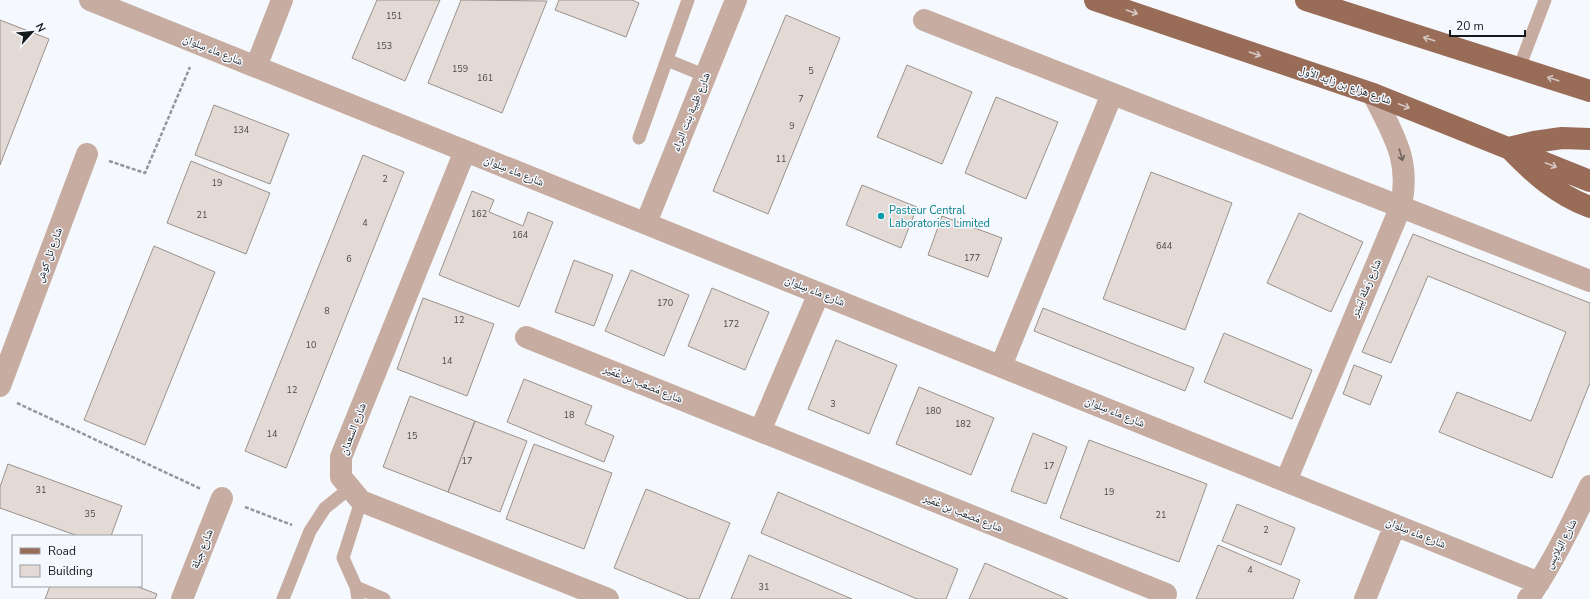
<svg xmlns="http://www.w3.org/2000/svg" width="1590" height="599" font-family="'Nunito Sans','Noto Naskh Arabic',sans-serif">
	<rect width="100%" height="100%" fill="#f5f9fe"/>
	<path fill="#e4dad5" stroke="#9b918c" d="M377,0h63l-35,81 -53,-23z
		M461,0l86,1 -45,112 -74,-30z
		M559,0h73l7,3 -13,34 -71,-27z
		M786,15l54,23 -72,176 -55,-23z
		M0,20l49,19 -49,126z
		M907,65l65,27 -30,72 -65,-27z
		M996,97l62,25 -32,77 -61,-26z
		M214,105l75,29 -19,50 -75,-29z
		M363,155l41,17 -118,296 -41,-17z
		M191,161l79,32 -24,61 -79,-31z
		M1151,172l81,31 -47,127 -82,-31z
		M862,185l55,22 -16,41 -55,-23z
		M472,191l22,9 -5,12 34,14 5,-14 25,10 -34,85 -80,-32z
		M1299,213l64,29 -32,70 -64,-29z
		M942,216l60,22 -14,39 -60,-22z
		M1413,234l177,69v80l-38,95 -113,-46 18,-40 74,29 35,-89 -138,-56 -37,87 -29,-11z
		M154,246l61,26 -70,173 -61,-25z
		M574,260l39,15 -19,51 -39,-14z
		M631,270l58,25 -25,61 -59,-25z
		M712,288l57,24 -24,58 -57,-24z
		M423,298l71,26 -27,72 -70,-27z
		M1043,308l151,60 -9,23 -151,-60z
		M1224,333l88,37 -20,49 -88,-37z
		M836,340l61,25 -28,69 -61,-25z
		M1354,365l28,11 -12,29 -27,-11z
		M524,379l68,27 -7,18 29,12 -10,26 -97,-40z
		M919,387l75,31 -23,57 -75,-31z
		M410,396l65,25 -27,71 -65,-25z
		M475,421l52,20 -27,71 -52,-20z
		M1033,433l34,14 -21,57 -35,-13z
		M1089,440l118,44 -28,78 -119,-44z
		M534,444l78,29 -28,76 -78,-30z
		M8,464l114,42 -11,30h-33l-78,-28v-21z
		M646,489l84,34 -31,76h-10l-75,-31z
		M778,492l180,77 -12,30h-29l-156,-66z
		M1237,504l58,24 -14,37 -59,-24z
		M1218,545l82,35 -7,19h-97z
		M749,555l103,44h-121z
		M985,563l83,36h-99z
		M50,586h86l21,8 -2,5h-110z"/>
	<g fill="none" stroke-linecap="round" stroke-linejoin="round">
		<path stroke="#93979a" stroke-width="2.5" stroke-dasharray="4 2" stroke-linecap="butt" d="M109,161l36,12 45,-106
			M17,403l184,86
			M245,507l47,18"/>
		<path stroke="#c6aca1" stroke-width="13" d="M667,60l39,16
			M1519,68l26,-68
			M639,138l49,-138
			M356,587l28,12
			M283,599l27,-68 15,-23 25,-20
			M358,599l-2,-12 -13,-29 18,-57"/>
		<path stroke="#c6aca1" stroke-width="22" d="M90,0l1449,583
			M924,20l666,261
			M256,67l26,-67
			M465,151l-124,306v20l20,24 247,98
			M646,223l90,-223
			M526,337l640,257
			M1001,366l111,-272
			M0,386l87,-232
			M760,431l59,-138
			M1286,481l115,-275c10,-47 -8,-71 -28,-112
			M182,599l40,-101
			M1365,599l30,-74
			M1528,599c25,-36 43,-74 62,-113"/>
		<path stroke="#996c58" stroke-width="22" d="M1095,0l278,94 217,87
			M1306,0l284,91
			M1590,139l-28,-1 -28,4 -25,6c24,25 48,47 81,59"/>
	</g>
	<defs><path id="oneway-shaft" d="M-6 0H5M1.5-3L5.5 0L1.5 3" fill="none" stroke-width="1.6" stroke-linecap="round" stroke-linejoin="round"/></defs>
	<g stroke="#d5c8c4">
		<use href="#oneway-shaft" transform="translate(1132 12) rotate(19)"/>
		<use href="#oneway-shaft" transform="translate(1429 39) rotate(-162)"/>
		<use href="#oneway-shaft" transform="translate(1255 54) rotate(19)"/>
		<use href="#oneway-shaft" transform="translate(1553 79) rotate(-162)"/>
		<use href="#oneway-shaft" transform="translate(1404 106) rotate(22)"/>
		<use href="#oneway-shaft" transform="translate(1551 165) rotate(22)"/>
	</g>
	<use stroke="#6e625e" href="#oneway-shaft" transform="translate(1401 155) rotate(74)"/>
	<circle fill="#0f9aa8" stroke="#f5f9fe" stroke-width="1.5" cx="881" cy="216" r="4"/>
	<g text-anchor="middle" dominant-baseline="central" stroke-width="3" stroke-linejoin="round" paint-order="stroke">
		<g font-size="9" fill="#4a494a">
			<text x="394" y="16">151</text>
			<text x="384" y="46">153</text>
			<text x="460" y="69">159</text>
			<text x="811" y="71">5</text>
			<text x="485" y="78">161</text>
			<text x="801" y="99">7</text>
			<text x="792" y="126">9</text>
			<text x="241" y="130">134</text>
			<text x="781" y="159">11</text>
			<text x="385" y="179">2</text>
			<text x="217" y="183">19</text>
			<text x="479" y="214">162</text>
			<text x="202" y="215">21</text>
			<text x="365" y="223">4</text>
			<text x="520" y="235">164</text>
			<text x="1164" y="246">644</text>
			<text x="972" y="258">177</text>
			<text x="349" y="259">6</text>
			<text x="665" y="303">170</text>
			<text x="327" y="311">8</text>
			<text x="459" y="320">12</text>
			<text x="731" y="324">172</text>
			<text x="311" y="345">10</text>
			<text x="447" y="361">14</text>
			<text x="292" y="390">12</text>
			<text x="833" y="404">3</text>
			<text x="933" y="411">180</text>
			<text x="569" y="415">18</text>
			<text x="963" y="424">182</text>
			<text x="272" y="434">14</text>
			<text x="412" y="436">15</text>
			<text x="467" y="461">17</text>
			<text x="1049" y="466">17</text>
			<text x="41" y="490">31</text>
			<text x="1109" y="492">19</text>
			<text x="90" y="514">35</text>
			<text x="1161" y="515">21</text>
			<text x="1266" y="530">2</text>
			<text x="1250" y="570">4</text>
			<text x="764" y="587">31</text>
		</g>
		<g font-size="11" fill="#16191b" stroke="#f5f9fe">
			<text transform="translate(213 50) rotate(22)">شارع ماء سِلوان</text>
			<text transform="translate(1345 85) rotate(19)">شارع هزاع بن زايد الأول</text>
			<text transform="translate(691 112) rotate(-68)">شارع ظبية بنت البراء</text>
			<text transform="translate(514 171) rotate(22)">شارع ماء سِلوان</text>
			<text transform="translate(49 255) rotate(-70)">شارع تل كوش</text>
			<text transform="translate(1366 288) rotate(-67)">شارع رَملة لِبَيتِر</text>
			<text transform="translate(815 291) rotate(22)">شارع ماء سِلوان</text>
			<text transform="translate(643 384) rotate(22)">شارع مُصعَب بن عُمَير</text>
			<text transform="translate(1115 412) rotate(22)">شارع ماء سِلوان</text>
			<text transform="translate(353 429) rotate(-69)">شارع السعدان</text>
			<text transform="translate(963 513) rotate(22)">شارع مُصعَب بن عُمَير</text>
			<text transform="translate(1416 533) rotate(22)">شارع ماء سِلوان</text>
			<text transform="translate(1561 544) rotate(-62)">شارع اليَلايِس</text>
			<text transform="translate(202 549) rotate(-68)">شارع جبلة</text>
		</g>
		<g font-size="11" fill="#0d838f" stroke="#f5f9fe" text-anchor="start">
			<text x="889" y="210">Pasteur Central<tspan x="889" dy="13">Laboratories Limited</tspan></text>
		</g>
	</g>
	<rect x="12" y="535" width="130" height="52" fill="#f5f9fe" stroke="#9c9fa3"/>
	<rect x="20" y="548" width="20" height="6" fill="#996c58" stroke="#9c9fa3"/>
	<text x="48" y="555" font-size="12" fill="#16191b">Road</text>
	<rect x="20" y="565" width="20" height="12" fill="#e4dad5" stroke="#9c9fa3"/>
	<text x="48" y="575" font-size="12" fill="#16191b">Building</text>
	<g transform="translate(32 32) rotate(63)" stroke="#f5f9fe" stroke-width="3" paint-order="stroke">
	<path d="M0-3L7 15L0 10L-7 15Z" fill="#16191b"/>
	<text y="-6" font-size="11" font-weight="bold" text-anchor="middle" fill="#16191b">N</text>
	</g>
	<path d="M1450 30v6h75v-6" fill="none" stroke="#16191b" stroke-width="2"/>
	<text x="1456" y="30" font-size="12" fill="#16191b" stroke="#f5f9fe" stroke-width="3" paint-order="stroke">20 m</text>
</svg>
